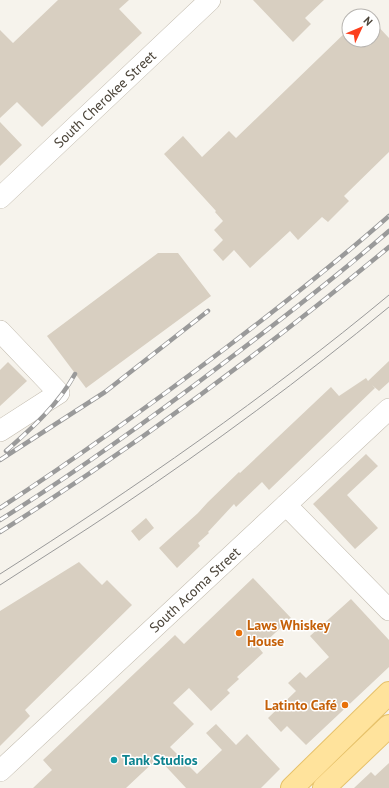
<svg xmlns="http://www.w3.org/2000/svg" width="389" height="788" font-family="'PT Sans',sans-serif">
	<rect width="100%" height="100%" fill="#f6f3ec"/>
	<path fill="#d8cfc1" d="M58,0h71l-10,9 23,24 -100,94 -25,-25 -17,16v-88l13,13z
		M253,0h71l-19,18 6,6 -18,18z
		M373,21l16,17v114l-45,44 5,5 -21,21 -6,-5 -24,23 -8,-9 -40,37 -16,-18 -11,11 -10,-11 10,-10 -9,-10 9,-9 -8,-9 1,-1 -52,-57 19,-18 19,21 27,-26 7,7 113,-109v11h24z
		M0,122l22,23 -22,21z
		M158,253h20l33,43 -125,92 -39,-52z
		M389,361v21l-10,9 -7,-6 3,3 -106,102 -7,-8 -26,25 -2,-3 -26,28 1,1 -11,10 2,3 -23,22 -18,-20 39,-35 10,-11 31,-30 1,1 91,-86 8,9 27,-18 2,3z
		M8,362l19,19 -27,25v-36z
		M366,454l12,12 -31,29 31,33 -23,21 -42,-45z
		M146,518l8,10 -15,13 -8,-10z
		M79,562l23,23 5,-5 25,25 -107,105 5,6 -30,30v-135z
		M253,578l38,40 -32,30 4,5 -26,24 2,2 -12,11 3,3 -19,18 -22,-23 -16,15 21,21 -24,23 27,27 25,-24 -16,-17 10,-9 20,21 11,-11 33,35 -19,19h-75l-28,-30 -32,30h-93l19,-18 -9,-10 132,-125 9,9z
		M351,599l38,41v27l-83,78 -19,-19 -6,6 -13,-14 28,-27 -8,-8 12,-11 6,6 23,-21 -19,-21z
		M389,763v25h-35l17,-16 4,4z"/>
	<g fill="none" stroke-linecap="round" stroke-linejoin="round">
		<g stroke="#c2bbae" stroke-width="22">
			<g id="minor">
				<path id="s1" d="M0,198l210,-198"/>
				<path d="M0,331l59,62 -59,38"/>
				<path d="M286,505l103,105"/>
				<path id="s2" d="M0,771l389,-362"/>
			</g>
		</g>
		<g stroke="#e6c16a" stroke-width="24">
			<path id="major" d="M292,788l97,-95
				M324,788l65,-62"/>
		</g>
		<use href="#minor" stroke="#fff" stroke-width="21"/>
		<use href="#major" stroke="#ffe39c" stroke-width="22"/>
		<path stroke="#9a9a9a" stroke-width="1" d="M0,574c135,-86 266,-177 389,-279
			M0,585c40,-26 80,-51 120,-78 92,-62 183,-129 269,-200"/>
		<g stroke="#9a9a9a" stroke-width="4.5">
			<path id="rail" d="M6,451c26,-23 52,-46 69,-77
				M0,460l105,-68 103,-81
				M0,508c78,-51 153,-105 227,-161 55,-42 110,-85 162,-131
				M0,520c76,-48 149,-100 221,-155 57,-43 114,-87 168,-134
				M0,532c136,-86 265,-182 389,-285"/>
		</g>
		<use href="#rail" stroke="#fff" stroke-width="3" stroke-dasharray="9" stroke-linecap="butt"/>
	</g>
	<g fill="#e8710a" stroke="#fff" stroke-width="1.5">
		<circle cx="239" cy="633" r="4"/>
		<circle cx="345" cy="705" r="4"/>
	</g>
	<circle fill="#0f9aa8" stroke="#fff" stroke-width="1.5" cx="114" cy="760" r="4"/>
	<g text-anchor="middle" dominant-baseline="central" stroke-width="3" stroke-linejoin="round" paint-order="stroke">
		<g font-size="14" fill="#4b4439" stroke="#fff">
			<text stroke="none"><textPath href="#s1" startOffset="144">South Cherokee Street</textPath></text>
			<text stroke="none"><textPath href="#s2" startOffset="266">South Acoma Street</textPath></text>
		</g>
		<g font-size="14" font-weight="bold" fill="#c56008" stroke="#fff" text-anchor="start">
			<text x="247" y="625">Laws Whiskey<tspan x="247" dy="16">House</tspan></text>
			<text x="337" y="705" text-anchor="end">Latinto Café</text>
		</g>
		<g font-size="14" font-weight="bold" fill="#0d838f" stroke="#fff" text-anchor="start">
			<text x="122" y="760">Tank Studios</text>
		</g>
	</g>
	<g transform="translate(361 28) rotate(46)"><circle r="19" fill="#ffffff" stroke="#b7b4b0"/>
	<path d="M0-3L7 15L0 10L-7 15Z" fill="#fc3f1d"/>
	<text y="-6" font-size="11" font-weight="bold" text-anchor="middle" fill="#4b4439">N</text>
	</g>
</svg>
